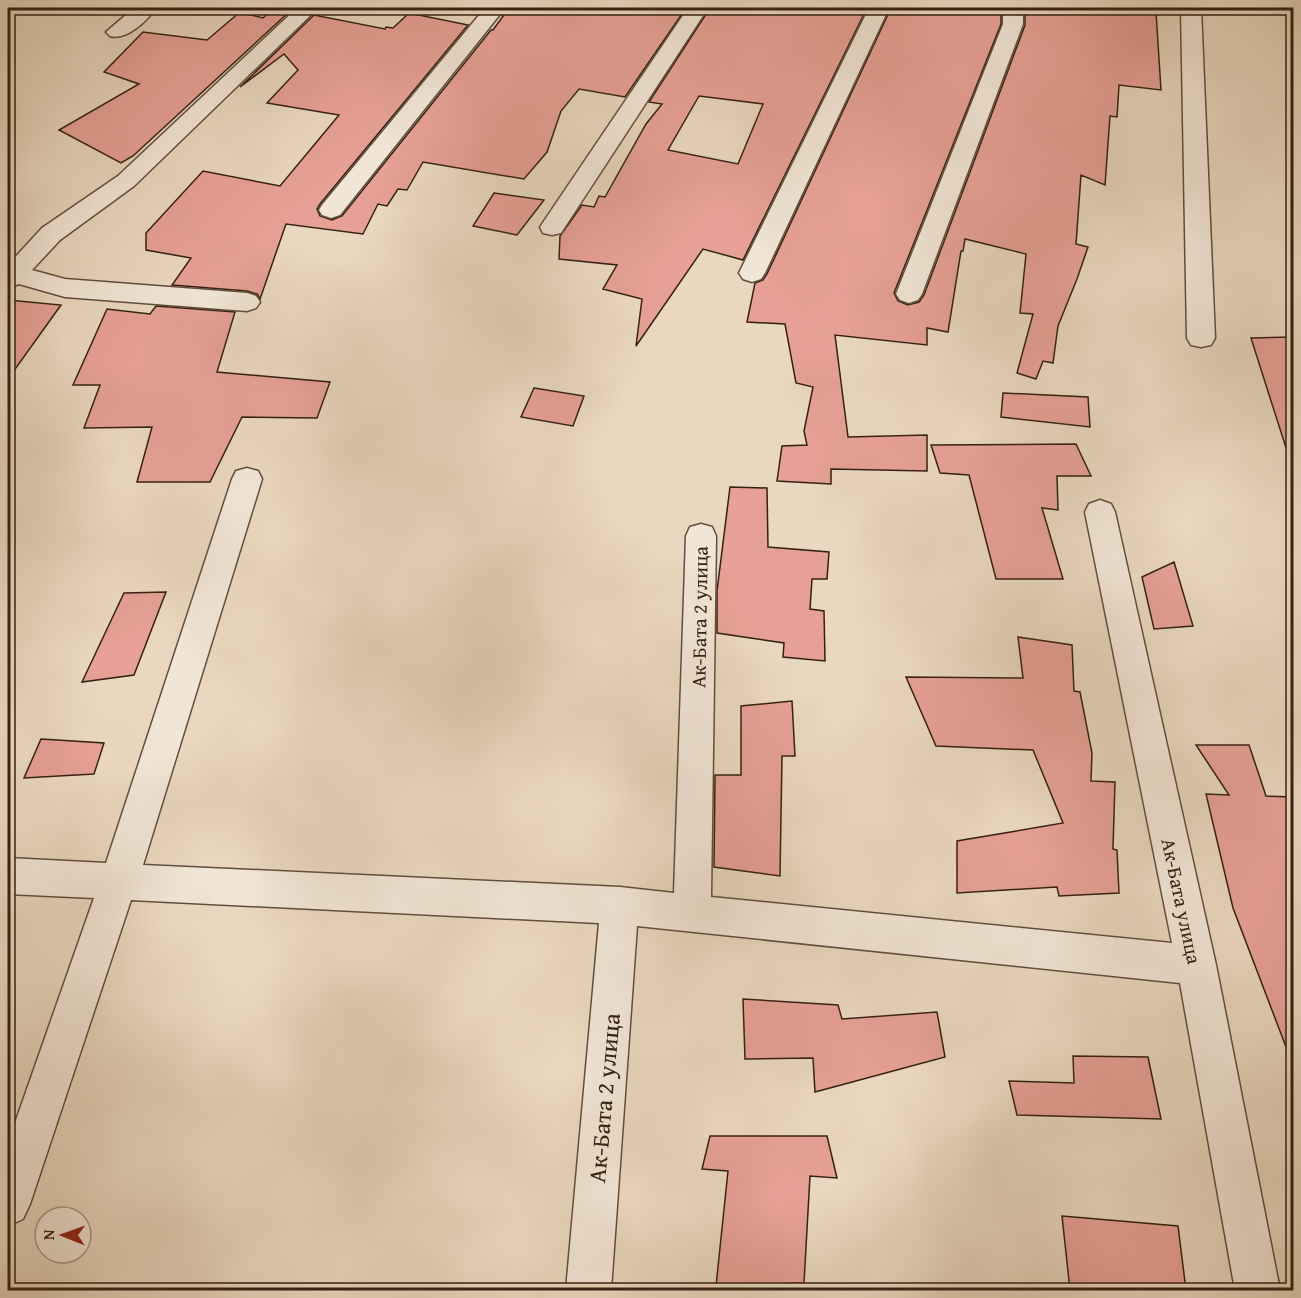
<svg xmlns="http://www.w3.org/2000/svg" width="1301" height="1298" font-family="'Gentium Book Plus',serif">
	<rect width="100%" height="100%" fill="#e9d7bf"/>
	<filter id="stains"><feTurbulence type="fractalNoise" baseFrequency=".00333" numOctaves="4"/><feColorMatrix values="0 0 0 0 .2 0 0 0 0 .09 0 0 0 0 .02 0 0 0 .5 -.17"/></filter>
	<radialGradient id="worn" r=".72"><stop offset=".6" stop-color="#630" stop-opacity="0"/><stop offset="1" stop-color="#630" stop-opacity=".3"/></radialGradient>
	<path fill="#e6a095" stroke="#342113" stroke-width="1.5" fill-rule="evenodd" d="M509,8h177l-61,89 -46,-8 -18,22 -14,41 -23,27 -101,-17 -16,28 -9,-1 -11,17 -9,-2 -15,30 -77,-10 -26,75 -3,-5 -10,-3 -75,-6 19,-27 -45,-8v-17l57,-62 77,15 59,-71 -72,-12 31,-33 -14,-16 -44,33 74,-72 71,14 1,-2 7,1 16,-15 59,12 -148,179 -3,5 3,7 12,4 10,-4 149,-186h2z
		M710,8h157l-124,252 -40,-11 -67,97 6,-47 -39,-10 14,-24 -58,-6 1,-23 22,-31 12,2 5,-11 6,1 41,-73 16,-20 -13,-2zM699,96l64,8 -25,60 -70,-14z
		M891,8h110v16l-107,269 4,8 10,4 11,-3 5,-7 101,-270v-17h126v4h5l5,78 -42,-5 -2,32 -7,-1 -5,69 -24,-10 -5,69 12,3 -11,32 -19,47 -5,37 -10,-2 -7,18 -19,-6 16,-59 -13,-1 6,-59 -61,-15 -2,12h-2l-13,81 -21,-4v17l-92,-10 13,102 79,-2v36l-96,-2v15l-54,-3 5,-35 25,-1 -3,-14 9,-44 -17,-4 -11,-59 -38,-2 8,-39 8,-3 4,-6z
		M271,10l18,2 -156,144 -12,7 -62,-33 80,-46 -35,-12 39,-40 64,8 33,-28 23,6z
		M494,193l50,7 -27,35 -44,-9z
		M8,300l53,5 -53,74z
		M156,306l79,6 -18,60 113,10 -13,36 -75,-1 -32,65h-73l15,-55 -68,1 16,-43h-27l34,-76 43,5z
		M1293,337v113l-6,1 -36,-113z
		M534,388l50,8 -11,30 -52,-9z
		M1003,393l85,4 2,30 -89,-10z
		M1076,444l15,32h-34l1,34 -16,-2 21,71h-67l-27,-104 -29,-2 -9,-28z
		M730,487l37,1 1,59 61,5 -2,27h-15l-2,30 14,2 1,50 -42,-4 1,-14 -67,-10v-42z
		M1174,562l19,64 -39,3 -12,-52z
		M166,592l-32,83 -52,7 42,-89z
		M1018,637l54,8 2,46 6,1 12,61 -1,28 24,1 -2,67 4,1 2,43 -60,3 -2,-9 -100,6v-52l106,-18 -30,-73 -97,-4 -30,-69 117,1z
		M792,701l3,55h-13l-2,120 -66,-9 1,-92h26v-69z
		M41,739l63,4 -10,31 -70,4z
		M1196,745h53l17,51 27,1v263h-2l-58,-152 -27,-114 23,1z
		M743,999l95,6 4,14 95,-7 8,45 -130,35 -2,-34 -68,1z
		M1073,1056l75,1 13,62 -144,-4 -8,-34 65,2z
		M710,1136h117l10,42 -27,-2 -6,107 -88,3 12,-115 -26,-2z
		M1062,1216l116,10 8,64h-116z"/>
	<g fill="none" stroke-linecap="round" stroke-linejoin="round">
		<g stroke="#614e3e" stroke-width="3">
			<path id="minor" d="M134,8h22c-9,13 -30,33 -46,28l-4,-4z
				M297,8h21l-184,178 -74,54 -28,30 33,9 182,14 9,3 4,6 -4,6 -9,3 -182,-14 -46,-13 -11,4v-23l34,-37 76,-52z
				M485,8h20l-165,207 -9,3 -9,-3 -3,-5 3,-5z
				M688,8h20l-147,225 -9,2 -9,-2 -3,-6z
				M869,8h20l-124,265 -4,6 -9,3 -9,-3 -4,-6z
				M1003,8h20v16l-101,270 -4,6 -9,3 -9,-3 -4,-6 107,-270z
				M1181,8h20l14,330 -4,7 -10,2 -10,-2 -4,-7z
				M247,468l11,3 4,8 -119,386 477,22 54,6 12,-357 4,-9 11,-3 11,3 4,9 -5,361 461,46 -87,-431 4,-8 11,-4 11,4 4,8 101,453 64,325h-45l-55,-307 -543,-57 -26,364h-45l33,-367 -468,-23 -101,304 -7,15 -15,7v-83l86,-245 -86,-4v-36l98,5 126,-384 4,-8z"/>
		</g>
		<use href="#minor" fill="#f1e5d5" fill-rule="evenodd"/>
	</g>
	<g text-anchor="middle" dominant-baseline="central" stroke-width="4.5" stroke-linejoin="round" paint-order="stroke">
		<g font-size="20" fill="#342113" stroke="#f1e5d5">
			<text transform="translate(699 617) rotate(-89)">Ак-Бата 2 улица</text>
			<text transform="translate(1182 901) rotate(78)">Ак-Бата улица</text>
		</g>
		<g font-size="24" fill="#342113" stroke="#f1e5d5">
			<text transform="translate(604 1098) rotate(-85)">Ак-Бата 2 улица</text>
		</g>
	</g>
	<rect width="1301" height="1298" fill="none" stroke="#e9d7bf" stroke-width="30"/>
	<rect x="9" y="9" width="1283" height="1280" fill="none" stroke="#342113" stroke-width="3"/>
	<rect x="15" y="15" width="1271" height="1268" fill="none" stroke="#342113" stroke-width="1.5"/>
	<g transform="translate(63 1235) rotate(271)"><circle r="28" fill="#f1e5d5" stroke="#a59787" stroke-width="1.5"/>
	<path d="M0-4.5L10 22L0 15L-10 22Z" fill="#8f2418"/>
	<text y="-9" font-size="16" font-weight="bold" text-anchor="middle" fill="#342113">N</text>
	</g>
	<rect width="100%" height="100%" filter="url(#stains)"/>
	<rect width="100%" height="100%" fill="url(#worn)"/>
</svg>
